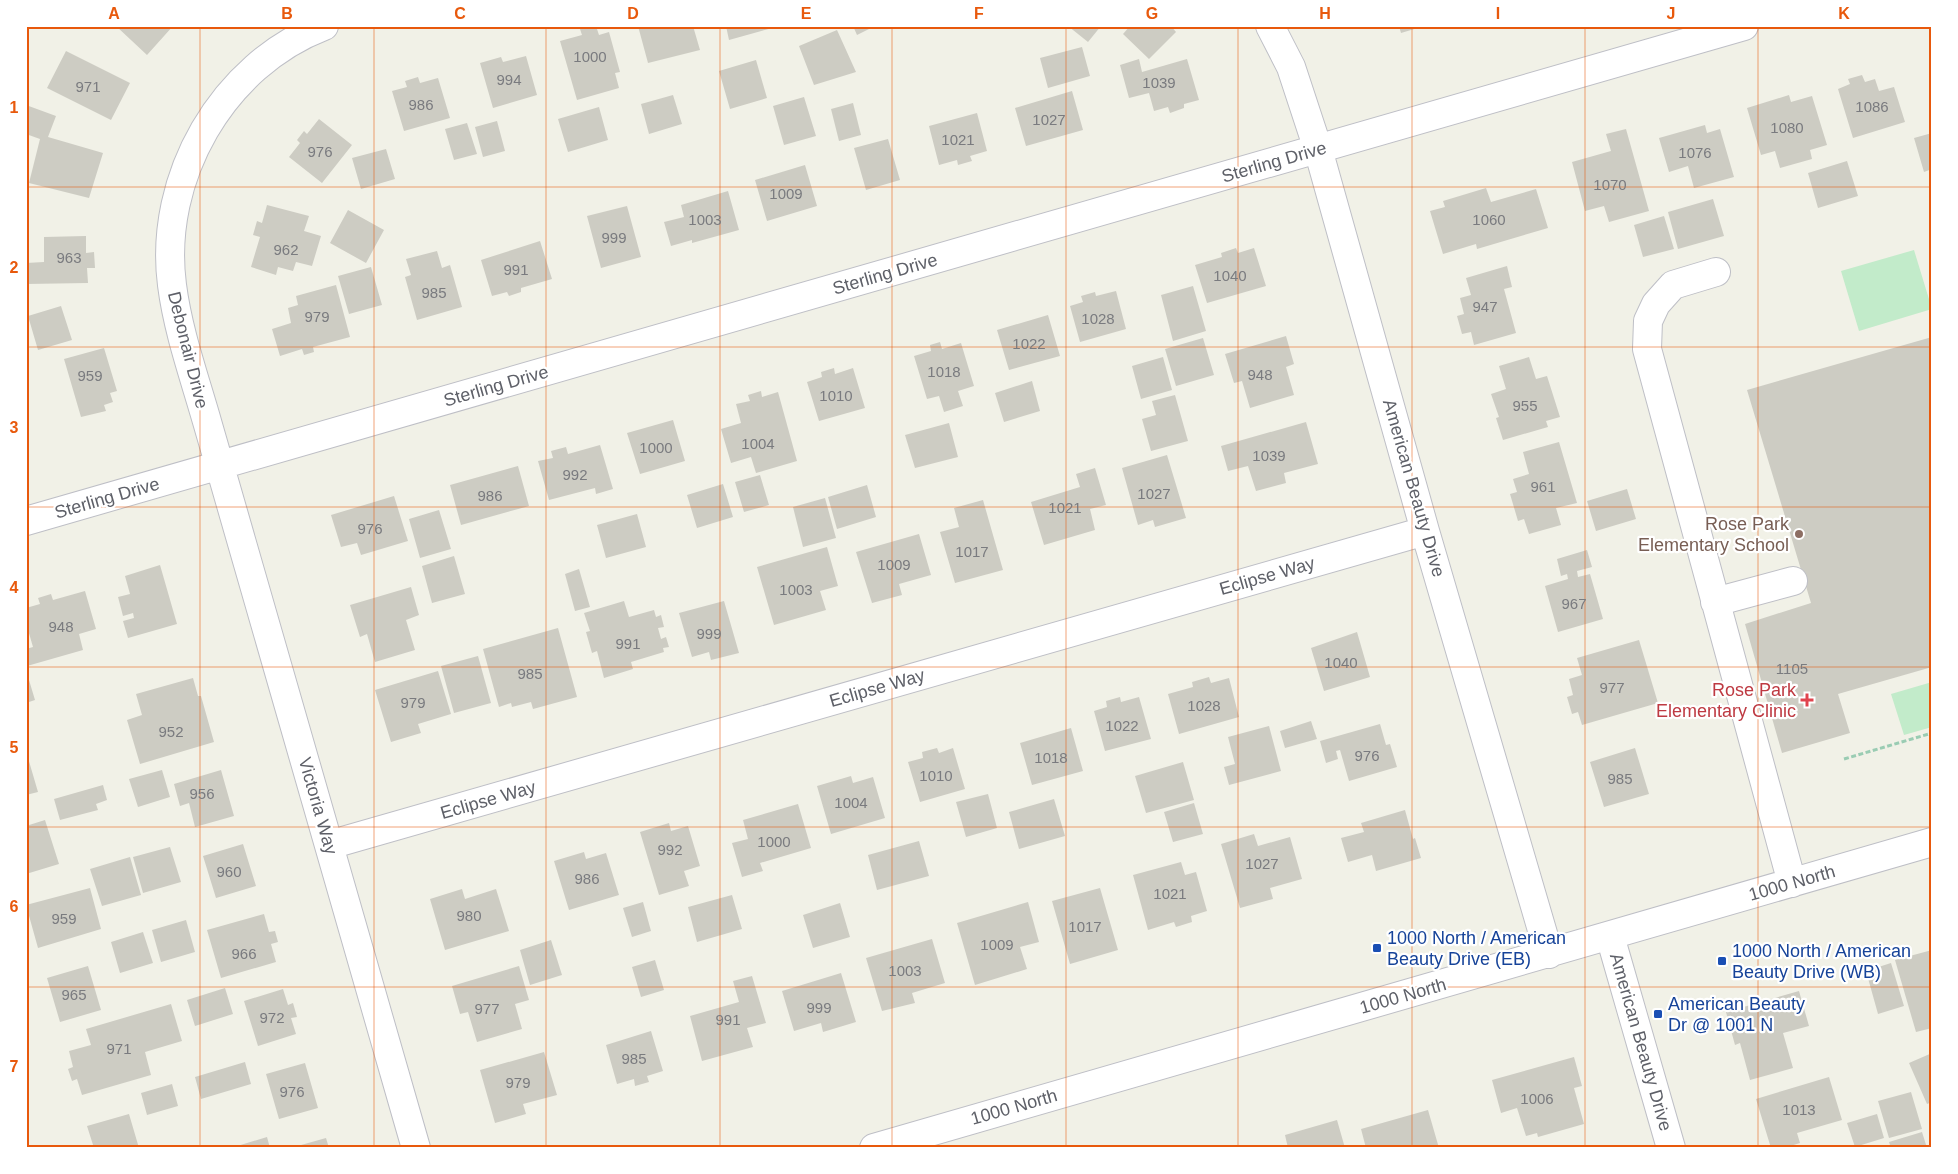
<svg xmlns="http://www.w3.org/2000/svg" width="1958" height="1174" font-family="Helvetica,sans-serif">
	<rect width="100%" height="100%" fill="#f1f1e7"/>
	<path fill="#c2ebca" d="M1914,250l18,59 -73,22 -18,-60z
		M1932,682v45l-28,8 -13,-41z"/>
	<path fill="#cdccc3" d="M116,26h57l-26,29z
		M589,26h7l3,9 10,-3 11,40 -5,1 4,15 -42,12 -17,-59 22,-6 -2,-6z
		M638,26h55l7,24 -52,13z
		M726,26h50v1l-47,13z
		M853,26h22l-18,9z
		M1068,26h33l-13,16z
		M1130,26h41l5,6 -27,27 -26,-25z
		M1399,26h22v1l-20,6z
		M837,30l19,42 -42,13 -15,-39z
		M1082,47l8,29 -42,12 -8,-30z
		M66,51l64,32 -19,37 -64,-32z
		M526,56l11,39 -44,13 -13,-45 21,-6 2,5z
		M1139,59l3,13 45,-13 12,41 -15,4v4l-14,5 -2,-6 -14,4 -5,-18 -20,5 -9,-33z
		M756,60l11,38 -37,11 -11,-38z
		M1862,75l3,7 10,-3 4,12 15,-4 11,35 -52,16 -15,-49 12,-5 -2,-5z
		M418,77l2,6 18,-5 12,40 -46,13 -12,-40 15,-4 -2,-6z
		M1072,91l11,39 -57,16 -11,-38z
		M673,95l9,29 -33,10 -8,-30z
		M1789,95l2,7 21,-6 15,49 -17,5 2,9 -32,9 -5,-17 -14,4 -14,-47z
		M804,97l12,39 -32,9 -11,-39z
		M853,103l8,32 -22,6 -8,-32z
		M26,105l30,11 -8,21 55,16 -14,45 -60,-15 11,-44 -14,-5z
		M599,107l9,33 -40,12 -10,-33z
		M977,113l10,38 -17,5 2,5 -14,4 -1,-5 -18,5 -10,-39z
		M319,119l33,26 -30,38 -33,-26 11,-14 -3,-3 7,-9 3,3z
		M497,121l8,30 -22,6 -8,-30z
		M467,123l10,31 -23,6 -9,-31z
		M1705,125l2,8 13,-4 14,48 -40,11 -6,-22 -19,6 -10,-34z
		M1626,129l23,82 -40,11 -5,-16 -19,5 -13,-49 39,-11 -5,-17z
		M1932,133v36l-8,3 -10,-34z
		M888,139l12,41 -34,10 -12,-42z
		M386,149l9,30 -34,10 -9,-31z
		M1847,161l11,35 -40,12 -10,-35z
		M805,165l12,41 -50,15 -12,-41z
		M1486,188l5,14 45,-13 12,39 -71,21 -1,-5 -33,10 -13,-43 15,-4 -2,-6z
		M728,191l11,39 -47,13v-3l-21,6 -7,-24 20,-5 -3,-12z
		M1713,199l11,37 -46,13 -10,-37z
		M267,205l42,11 -5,15 17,5 -9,30 -16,-4 -3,9 -15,-4 -2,8 -25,-8 9,-30 -7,-2 4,-14 5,2z
		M627,206l14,51 -40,11 -14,-52z
		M348,210l36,20 -18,33 -36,-20z
		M1664,216l10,33 -31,8 -9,-32z
		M86,236v17l8,-1 1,16h-8l1,15 -62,1v-21l18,-1v-25z
		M540,241l12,38 -31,9v4l-12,4 -2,-4 -15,4 -11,-36z
		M1236,248l2,5 16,-5 12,38 -59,17 -12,-38 27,-8 -1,-4z
		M437,251l5,17 8,-3 12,42 -45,13 -12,-43 6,-2 -5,-16z
		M1507,266l5,21 -8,2 12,44 -42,12 -3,-13 -9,2 -5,-18 7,-2 -4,-16 11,-3 -5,-17z
		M371,267l11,38 -33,9 -11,-38z
		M336,285l14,52 -37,10 1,5 -10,3 -2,-6 -22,7 -8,-27 19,-6 -3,-15 10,-3 -2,-9z
		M1193,286l13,45 -33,10 -12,-46z
		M1116,291l10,38 -46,13 -10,-36 13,-4 -2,-6 14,-4 1,4z
		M61,306l11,34 -34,10 -10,-34z
		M1048,315l12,41 -51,14 -12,-40z
		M1286,336l8,28 -8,3 8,28 -44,13 -8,-27 -8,2 -9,-29z
		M1932,337v330l-94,27 12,39 -68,20 -37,-129 66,-21 -64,-213z
		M1203,338l11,37 -38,11 -11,-37z
		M940,342l2,7 19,-6 13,43 -16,5 5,15 -19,6 -5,-16 -12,3 -13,-43 17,-5 -1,-6z
		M104,348l13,43 -7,2 3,9 -9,3 2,6 -25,6 -17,-58z
		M1163,357l9,33 -31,9 -9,-33z
		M1529,357l7,22 11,-3 13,41 -14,4 2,6 -45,13 -7,-22 3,-1 -8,-23 15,-5 -7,-23z
		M834,368l1,6 18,-6 12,40 -46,13 -12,-39 15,-5 -1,-5z
		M1032,381l8,30 -36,11 -9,-29z
		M761,391l1,6 16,-5 19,69 -41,12 -5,-16 -20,6 -10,-34 20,-6 -5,-19 14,-3 -2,-6z
		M1175,395l13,46 -37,10 -9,-32 14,-4 -4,-14z
		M673,420l12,41 -45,13 -13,-41z
		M1306,422l12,42 -34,9 2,10 -30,8 -8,-25 -20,5 -7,-25z
		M949,423l9,34 -43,11 -10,-33z
		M1559,442l18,61 -21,5 5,17 -32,9 -5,-15 -6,2 -8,-27 7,-2 -4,-13 16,-5 -6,-22z
		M600,445l13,44 -17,5 -1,-6 -46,12 -11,-39 15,-3 -2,-7 15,-4 2,7z
		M1167,455l19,63 -31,9 -2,-7 -15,5 -16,-57z
		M518,466l11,40 -68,19 -11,-40z
		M1095,468l11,37 -16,4 5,21 -51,15 -13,-43 49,-15 -4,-13z
		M760,475l9,30 -25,7 -9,-30z
		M723,484l10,33 -36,11 -10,-33z
		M867,485l9,32 -39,12 -9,-32z
		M1627,489l9,30 -40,12 -9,-30z
		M394,496l14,45 -47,14 -4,-12 -16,4 -10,-32z
		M825,498l11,40 -33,9 -10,-40z
		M983,500l20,70 -48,13 -15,-51 19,-5 -5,-19z
		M439,510l12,39 -31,9 -11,-39z
		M637,514l9,33 -40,11 -9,-33z
		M919,534l12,41 -32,9 3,11 -30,8 -16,-51z
		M827,547l11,39 -18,5 6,19 -52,15 -17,-58z
		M1587,550l5,17 -15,4 1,6 12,-3 13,45 -45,13 -13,-46 23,-7 -1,-5 -6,2 -4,-17z
		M454,556l11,38 -33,9 -10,-37z
		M160,565l17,59 -49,14 -5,-17 11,-3 -1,-5 -10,3 -5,-19 12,-3 -5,-18z
		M579,569l11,38 -15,4 -10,-37z
		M411,587l8,28 -13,5 9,30 -40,12 -8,-28 -7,3 -10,-32z
		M85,591l11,38 -17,5 4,16 -56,16 -1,-17 7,-2 -7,-24v-15l14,-4 -2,-6 13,-4 2,6z
		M624,601l5,16 25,-7 2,7 5,-2 3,12 -6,1 3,11 5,-2 3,10 -6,1 1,4 -33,10 2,7 -29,9 -7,-27 -5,2 -6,-21 4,-1 -6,-18z
		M724,601l15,52 -28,7 -2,-8 -17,5 -13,-44z
		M558,628l19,69 -44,12 -2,-7 -19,5 -1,-4 -12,4 -16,-58z
		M1357,632l13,45 -46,14 -13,-43z
		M1639,640l19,63 -76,22 -4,-13 -6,2 -5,-17 6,-2 -4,-16 13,-4 -5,-17z
		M478,656l13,47 -37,10 -13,-47z
		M26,670l9,30 -9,3z
		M438,671l13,43 -33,10 3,9 -30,9 -16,-52z
		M1209,677l2,6 18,-5 10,39 -60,17 -11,-40 25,-7 -1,-5z
		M193,678l5,18h3l13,46 -74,22 -13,-44 15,-5 -6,-21z
		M1120,697l1,5 18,-5 12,42 -46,12 -11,-40 13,-4 -1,-6z
		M1311,721l6,18 -32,9 -5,-17z
		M1380,724l6,21 4,-1 7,23 -48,14 -9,-31 -4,1 2,8 -12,4 -6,-22z
		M1269,726l12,45 -52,14 -5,-18 11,-3 -7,-27z
		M1071,728l12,43 -51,14 -12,-42z
		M937,748l2,5 14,-5 12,41 -45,13 -12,-40 15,-4 -1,-6z
		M1635,748l14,46 -45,13 -14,-45z
		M26,751l12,41 -12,3z
		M1183,762l11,38 -48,13 -11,-37z
		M162,770l8,27 -32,10 -9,-28z
		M221,770l13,46 -39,11 -6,-24 -9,3 -6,-22z
		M851,776l2,7 20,-6 12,41 -54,16 -14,-48z
		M103,785l4,15 -11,4 2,6 -38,10 -6,-21z
		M988,794l9,34 -31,9 -10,-35z
		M1054,799l11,37 -46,13 -10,-37z
		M1194,803l9,31 -30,8 -9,-30z
		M798,804l13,44 -51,15 3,8 -21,6 -10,-34 16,-4 -5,-19z
		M1405,810l8,29 2,-1 6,20 -45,13 -4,-16 -24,7 -7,-24 23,-6 -3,-9z
		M45,820l14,44 -33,10v-48z
		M669,823l2,8 17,-5 12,40 -16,5 5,15 -30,9 -19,-63z
		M1254,834l4,12 32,-9 12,42 -32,9 3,11 -33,9 -19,-64z
		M919,841l10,35 -52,14 -9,-35z
		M243,844l13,42 -40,12 -13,-42z
		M170,847l11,35 -38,11 -10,-36z
		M584,852l2,7 20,-6 13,42 -50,15 -15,-49z
		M130,857l11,38 -39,11 -12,-37z
		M1181,862l4,13 11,-3 11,39 -16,5 1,6 -16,5 -2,-5 -26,8 -15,-55z
		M90,888l11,41 -63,19 -12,-43z
		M1100,888l18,62 -48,14 -18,-63z
		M462,889l3,10 31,-10 13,42 -64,19 -15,-51z
		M732,895l10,34 -45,13 -9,-35z
		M643,902l8,29 -19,6 -9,-29z
		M1028,902l11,40 -19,5 7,22 -52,16 -18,-62z
		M840,903l10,34 -37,11 -10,-33z
		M264,914l5,18 6,-1 3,11 -7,2 5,18 -55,16 -14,-48z
		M186,920l9,32 -34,10 -9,-32z
		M143,932l10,31 -33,10 -9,-31z
		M932,939l13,44 -33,10 3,10 -33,8 -16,-53z
		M551,940l11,35 -32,10 -10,-35z
		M1932,950v78l-16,4 -21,-72z
		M655,960l9,30 -23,7 -9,-30z
		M1891,963l13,43 -26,8 -12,-43z
		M88,966l13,44 -41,12 -13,-44z
		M519,966l10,34 -14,4 7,25 -45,13 -9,-30 -8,2 -8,-28z
		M841,973l15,49 -33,10 -2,-9 -27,8 -12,-40z
		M752,976l14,47 -19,5 6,19 -51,14 -12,-45 49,-14 -6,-21z
		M225,988l8,26 -38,12 -8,-26z
		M283,989l5,16 5,-2 4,14 -6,1 5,16 -38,12 -14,-45z
		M1799,991l10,35 -26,7 10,35 -43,12 -10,-37 -5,2 -9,-33z
		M171,1004l11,37 -37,11 6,23 -69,20 -5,-16 -5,2 -4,-12 5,-2 -4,-16 22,-6 -5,-16z
		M651,1031l12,40 -16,5 2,6 -14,4 -1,-7 -17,5 -11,-39z
		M544,1052l13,43 -34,9 3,10 -31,9 -15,-53z
		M1932,1053v49l-5,2 -18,-41z
		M1574,1057l8,29 -8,2 10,36 -46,13 -1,-4 -11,3 -9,-28 -16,5 -9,-33z
		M245,1062l6,22 -50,15 -6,-22z
		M305,1063l13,45 -39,11 -13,-45z
		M1829,1077l13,43 -45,13 3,10 -16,5h-13l-15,-49z
		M172,1084l6,22 -31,9 -6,-22z
		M1911,1092l11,37 -33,9 -11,-37z
		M1428,1110l11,38h-73l-5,-19z
		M129,1114l10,34h-45l-7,-22z
		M1877,1114l7,24 -29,9 -8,-24z
		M1337,1120l8,28h-57l-3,-13z
		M1922,1132l5,16h-36l-2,-6z
		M267,1137l3,11h-36v-1z
		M326,1138l3,10h-35v-1z"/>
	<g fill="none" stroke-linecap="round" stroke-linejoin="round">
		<g stroke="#bebfc6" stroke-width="30">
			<path id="minor" d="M324,26c-102,39 -166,152 -152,259 6,47 23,94 36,140l208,723
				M1270,26l21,41 27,82 107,382 124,423
				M1716,272l-43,13 -17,19 -8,17 -1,28 145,534
				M26,521l1718,-495
				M1715,602l78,-21
				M329,845l1096,-314
				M1610,936l61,212
				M874,1148l1058,-306"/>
		</g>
		<path stroke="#9accb3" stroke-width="3" stroke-dasharray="5 2.5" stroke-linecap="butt" d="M1844,759l88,-26"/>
		<use href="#minor" stroke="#fff" stroke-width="28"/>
	</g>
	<path fill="none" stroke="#e8590c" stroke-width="1" stroke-opacity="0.55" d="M200,26v1122M374,26v1122M546,26v1122M720,26v1122M892,26v1122M1066,26v1122M1238,26v1122M1412,26v1122M1585,26v1122M1758,26v1122M26,187h1906M26,347h1906M26,507h1906M26,667h1906M26,827h1906M26,987h1906"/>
	<circle fill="#8d6e63" stroke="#fff" stroke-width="2" cx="1799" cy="534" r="5"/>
	<path fill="#e0444e" stroke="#fff" stroke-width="2" d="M1804.5 692.5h5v5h5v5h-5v5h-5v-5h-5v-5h5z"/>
	<g fill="#1a4fb4" stroke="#fff" stroke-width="2">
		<rect x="1372" y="943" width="10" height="10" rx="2.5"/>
		<rect x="1717" y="956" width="10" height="10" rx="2.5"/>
		<rect x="1653" y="1009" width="10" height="10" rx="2.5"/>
	</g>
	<g text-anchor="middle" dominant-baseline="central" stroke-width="4.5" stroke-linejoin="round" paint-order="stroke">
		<g font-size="15" fill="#7a7b7f">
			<text x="590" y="56">1000</text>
			<text x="509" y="79">994</text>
			<text x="1159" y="82">1039</text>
			<text x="88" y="86">971</text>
			<text x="421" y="104">986</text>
			<text x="1872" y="106">1086</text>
			<text x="1049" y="119">1027</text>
			<text x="1787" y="127">1080</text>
			<text x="958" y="139">1021</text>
			<text x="320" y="151">976</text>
			<text x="1695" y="152">1076</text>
			<text x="1610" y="184">1070</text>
			<text x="786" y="193">1009</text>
			<text x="705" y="219">1003</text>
			<text x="1489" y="219">1060</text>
			<text x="614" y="237">999</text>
			<text x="286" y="249">962</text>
			<text x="69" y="257">963</text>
			<text x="516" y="269">991</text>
			<text x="1230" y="275">1040</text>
			<text x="434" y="292">985</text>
			<text x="1485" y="306">947</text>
			<text x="317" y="316">979</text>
			<text x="1098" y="318">1028</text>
			<text x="1029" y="343">1022</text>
			<text x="944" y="371">1018</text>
			<text x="1260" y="374">948</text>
			<text x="90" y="375">959</text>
			<text x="836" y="395">1010</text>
			<text x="1525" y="405">955</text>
			<text x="758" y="443">1004</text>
			<text x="656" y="447">1000</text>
			<text x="1269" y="455">1039</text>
			<text x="575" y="474">992</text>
			<text x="1543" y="486">961</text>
			<text x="1154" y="493">1027</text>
			<text x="490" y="495">986</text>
			<text x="1065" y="507">1021</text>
			<text x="370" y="528">976</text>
			<text x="972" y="551">1017</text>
			<text x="894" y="564">1009</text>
			<text x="796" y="589">1003</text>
			<text x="1574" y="603">967</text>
			<text x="61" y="626">948</text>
			<text x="709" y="633">999</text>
			<text x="628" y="643">991</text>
			<text x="1341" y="662">1040</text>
			<text x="1792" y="668">1105</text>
			<text x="530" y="673">985</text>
			<text x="1612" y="687">977</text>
			<text x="413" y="702">979</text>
			<text x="1204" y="705">1028</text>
			<text x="1122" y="725">1022</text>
			<text x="171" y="731">952</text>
			<text x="1367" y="755">976</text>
			<text x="1051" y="757">1018</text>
			<text x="936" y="775">1010</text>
			<text x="1620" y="778">985</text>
			<text x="202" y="793">956</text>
			<text x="851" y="802">1004</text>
			<text x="774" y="841">1000</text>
			<text x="670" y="849">992</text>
			<text x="1262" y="863">1027</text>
			<text x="229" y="871">960</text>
			<text x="587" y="878">986</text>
			<text x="1170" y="893">1021</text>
			<text x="469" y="915">980</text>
			<text x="64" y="918">959</text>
			<text x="1085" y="926">1017</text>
			<text x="997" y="944">1009</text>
			<text x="244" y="953">966</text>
			<text x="905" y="970">1003</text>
			<text x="74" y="994">965</text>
			<text x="819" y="1007">999</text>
			<text x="487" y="1008">977</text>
			<text x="272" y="1017">972</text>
			<text x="728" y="1019">991</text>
			<text x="119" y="1048">971</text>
			<text x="634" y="1058">985</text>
			<text x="518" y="1082">979</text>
			<text x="292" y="1091">976</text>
			<text x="1537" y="1098">1006</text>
			<text x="1799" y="1109">1013</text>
		</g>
		<g font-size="18" fill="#5e6068" stroke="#fff">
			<text transform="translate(1274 162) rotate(-16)">Sterling Drive</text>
			<text transform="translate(885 274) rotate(-16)">Sterling Drive</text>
			<text transform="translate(188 350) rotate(76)">Debonair Drive</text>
			<text transform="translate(496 386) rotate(-16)">Sterling Drive</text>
			<text transform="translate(1414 488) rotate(74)">American Beauty Drive</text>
			<text transform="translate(107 498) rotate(-16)">Sterling Drive</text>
			<text transform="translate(1267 576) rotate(-16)">Eclipse Way</text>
			<text transform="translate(877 688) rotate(-16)">Eclipse Way</text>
			<text transform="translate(488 800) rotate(-16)">Eclipse Way</text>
			<text transform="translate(318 806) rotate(74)">Victoria Way</text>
			<text transform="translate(1792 883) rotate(-16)">1000 North</text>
			<text transform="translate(1403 996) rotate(-16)">1000 North</text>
			<text transform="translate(1641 1042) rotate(74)">American Beauty Drive</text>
			<text transform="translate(1014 1107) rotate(-16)">1000 North</text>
		</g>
		<g font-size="18" fill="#785e54" stroke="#fff" text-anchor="end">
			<text x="1789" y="524">Rose Park<tspan x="1789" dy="21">Elementary School</tspan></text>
		</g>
		<g font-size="18" fill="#be3a42" stroke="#fff" text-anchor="end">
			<text x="1796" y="690">Rose Park<tspan x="1796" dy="21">Elementary Clinic</tspan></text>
		</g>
		<g font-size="18" fill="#164399" stroke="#fff" text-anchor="start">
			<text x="1387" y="938">1000 North / American<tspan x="1387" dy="21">Beauty Drive (EB)</tspan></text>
			<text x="1732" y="951">1000 North / American<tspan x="1732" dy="21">Beauty Drive (WB)</tspan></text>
			<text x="1668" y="1004">American Beauty<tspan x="1668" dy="21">Dr @ 1001 N</tspan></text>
		</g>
	</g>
	<rect width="1958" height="1174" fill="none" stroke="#ffffff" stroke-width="55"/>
	<rect x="28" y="28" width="1902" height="1118" fill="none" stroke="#e8590c" stroke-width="2"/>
	<g font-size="16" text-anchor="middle" font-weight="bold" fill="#e8590c">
		<text x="114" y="19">A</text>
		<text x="287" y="19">B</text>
		<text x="460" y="19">C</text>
		<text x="633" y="19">D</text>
		<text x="806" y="19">E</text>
		<text x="979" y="19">F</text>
		<text x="1152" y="19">G</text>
		<text x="1325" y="19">H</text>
		<text x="1498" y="19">I</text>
		<text x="1671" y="19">J</text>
		<text x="1844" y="19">K</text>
		<text x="14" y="113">1</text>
		<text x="14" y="273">2</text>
		<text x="14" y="433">3</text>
		<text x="14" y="593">4</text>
		<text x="14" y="753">5</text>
		<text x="14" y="912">6</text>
		<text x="14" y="1072">7</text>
	</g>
</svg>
